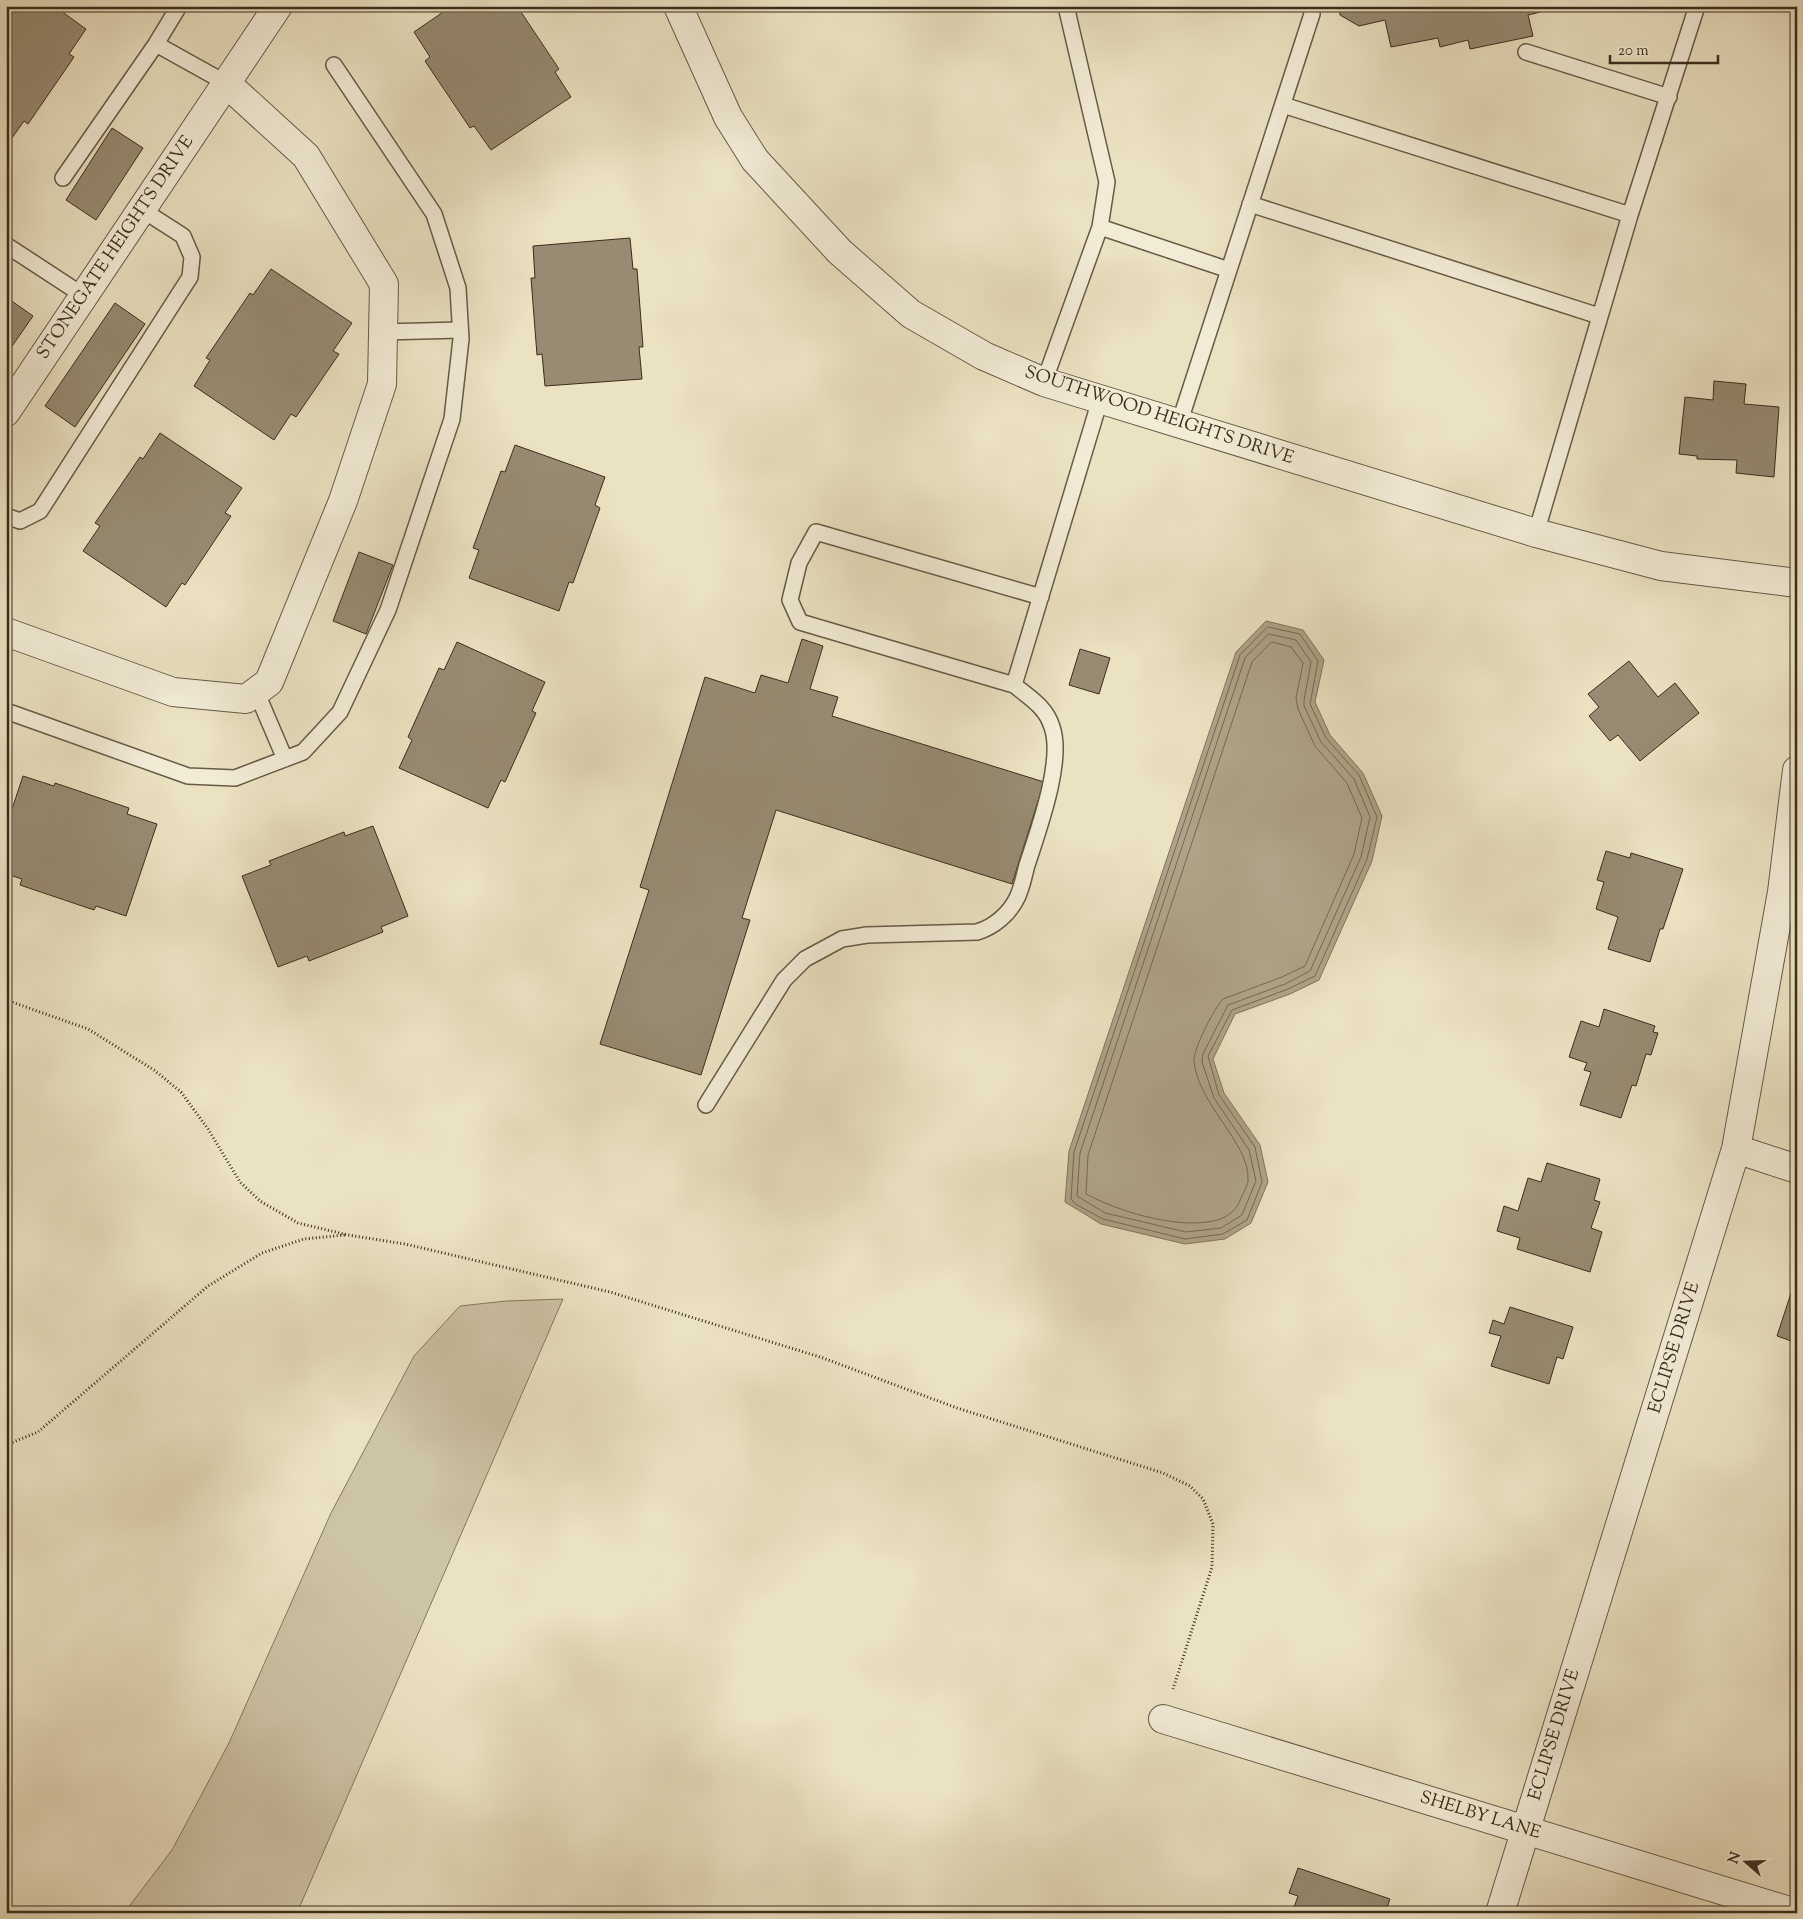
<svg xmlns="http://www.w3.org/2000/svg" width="1803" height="1919" font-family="'Sorts Mill Goudy',serif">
	<rect width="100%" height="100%" fill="#ebe2c2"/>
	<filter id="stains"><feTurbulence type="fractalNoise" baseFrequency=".004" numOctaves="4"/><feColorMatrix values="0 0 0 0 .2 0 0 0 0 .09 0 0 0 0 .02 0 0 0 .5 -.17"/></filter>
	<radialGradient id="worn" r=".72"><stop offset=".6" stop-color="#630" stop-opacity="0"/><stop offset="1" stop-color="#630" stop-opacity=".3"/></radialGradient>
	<path fill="#cdc3a6" stroke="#847862" d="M563,1299l-266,614h-173l48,-63 57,-107 102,-230 83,-157 46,-50 46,-5z"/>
	<path fill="#afa48a" stroke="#81745e" d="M1266,621l37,9 21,30 -9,42 15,33 33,38 19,43 -10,45 -53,119 -29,14 -55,20 -22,45 11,34 36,52 8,37 -17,41 -26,16 -40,5 -84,-20 -36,-22 4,-51 167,-499z"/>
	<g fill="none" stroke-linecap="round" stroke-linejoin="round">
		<path stroke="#756854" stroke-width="1" d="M1268,627l32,7 18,27 -8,43 16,34 33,37 18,42 -10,42 -52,117 -27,13 -56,21 -24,46 11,39 36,52 7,35 -15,38 -24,14 -38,5 -82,-20 -26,-14 -6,-6 3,-47 166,-497z
			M1269,634l27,6 15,22 -7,38v6l17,36 33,37 16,38 -9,40 -51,114 -25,13 -57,21 -25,49 -1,8 12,36 35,52 7,31 -14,34 -21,13 -35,4 -81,-19 -28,-17 3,-43 165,-495z
			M1272,642l19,5 12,16 -7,35 2,11 17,37 32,37 15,35 -8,36 -49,112 -23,11 -59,22c-8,8 -30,50 -29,62 4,44 56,82 54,119 0,6 -5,13 -7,18 -6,16 -18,22 -34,24 -37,5 -89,-11 -121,-28l2,-39 164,-493z"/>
	</g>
	<path fill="#978b73" stroke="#3b2d1d" d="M6,6h48l32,23 -17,25 5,3 -46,67 -4,-3 -17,24z
		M452,6h65l42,63 -4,3 16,25 -80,53 -17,-24 -4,2 -45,-67 5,-4 -16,-25z
		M1339,6h227l-38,9 5,21 -63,13 -2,-9 -28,7 -2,-9 -47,9 -6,-27 -26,6 -19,-11z
		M112,128l31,20 -47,72 -30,-20z
		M630,238l3,31h4l6,78h-4l3,32 -97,7 -3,-32 -5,1 -6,-77h4l-2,-32z
		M271,269l81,54 -19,28 6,3 -43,63 -5,-3 -17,26 -80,-54 16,-26 -4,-2 44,-65 3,2z
		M6,297l27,19 -27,39z
		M115,303l30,21 -70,103 -30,-21z
		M1714,381l32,3 -2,20 35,3 -5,70 -38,-4 1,-13 -40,-1v-3l-18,-2 6,-57 28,3z
		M160,433l82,55 -17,25 6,3 -46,69 -3,-2 -16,24 -83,-56 17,-25 -5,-3 45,-66 3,2z
		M515,445l90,32 -10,28 5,3 -27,75 -4,-1 -10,29 -90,-33 10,-28 -6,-2 28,-77 4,1z
		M359,552l34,13 -27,69 -33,-13z
		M802,639l21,7 -13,43 28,8 -6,19 212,66 -32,102 -236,-74 -34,108 8,2 -49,155 -101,-31 49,-154 -9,-3 65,-210 50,16 6,-18 27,8z
		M457,642l88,40 -13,29 4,2 -31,69 -4,-2 -13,28 -89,-40 13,-28 -4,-3 31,-69 5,2z
		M1080,649l30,9 -11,36 -30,-9z
		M1629,661l29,36 17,-14 24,30 -59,48 -22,-26 -8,6 -21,-25 10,-9 -11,-13z
		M23,776l31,10 1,-3 74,25 -2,6 30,10 -31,92 -30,-10 -2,4 -74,-25 2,-6 -16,-5v-47z
		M373,826l35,90 -27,11 2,5 -74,29 -2,-5 -29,11 -36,-91 29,-11 -2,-4 75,-29 1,4z
		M1606,851l24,7 1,-5 52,16 -20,60h-3l-10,33 -42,-13 10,-32 -22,-8 8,-27 -7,-2z
		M1604,1009l51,17 -2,6 5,1 -7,22 -5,-1 -10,32 -4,-1 -11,33 -41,-13 11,-33 -7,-2 3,-7 -18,-6 12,-36 18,6z
		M1547,1163l53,16 -6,21 6,2 -9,26 11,4 -12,40 -73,-23 3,-11 -23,-7 7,-25 14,5 10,-33 13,4z
		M1795,1281l2,1v61l-20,-7z
		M1510,1307l63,20 -10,32 -6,-2 -8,27 -58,-18 10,-30 -12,-3 4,-13 11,4z
		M1298,1868l92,31 -5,14h-93l6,-17 -9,-3z"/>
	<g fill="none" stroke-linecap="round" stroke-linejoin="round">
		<g stroke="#675a46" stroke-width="18">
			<path id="service" d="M156,44l23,-38
				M1526,52l143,45
				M1283,105l347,110
				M63,178l93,-134 70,39
				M1250,204l349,112
				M1100,227l129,43
				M6,245l78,51
				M383,332l77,-2
				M1044,382l56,-155 7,-45 -41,-176
				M1179,424l133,-410 -1,-8
				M6,516l14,5 20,-10 150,-234 2,-20 -9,-21 -42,-27
				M1536,533l94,-318 67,-209
				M1041,597l-225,-65 -17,31 -9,37 10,22 214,63 86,-285
				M256,691l29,68
				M6,711l182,65 47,2 68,-26 37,-40 48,-102 64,-191 9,-80 -3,-51 -24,-74 -100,-149
				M706,1105l78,-125 21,-21 37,-20 25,-4 110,-3c17,-5 32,-18 40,-34 5,-10 7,-22 10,-33 11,-34 37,-104 25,-138 -6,-20 -23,-30 -38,-42"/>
		</g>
		<g stroke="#675a46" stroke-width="30">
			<path id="minor" d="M678,6l50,111 27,43 85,92 71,62 73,42 60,26 492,151 125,33 136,17
				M6,412l272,-406
				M6,632l167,60 73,7 23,-17 74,-181 39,-117 2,-100 -78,-128 -80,-73
				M1736,1149l61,20
				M1163,1719l633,194
				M1500,1913l236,-764 46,-257 15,-122"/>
		</g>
		<path stroke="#3b2d1d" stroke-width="3" stroke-dasharray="1 2.5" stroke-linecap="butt" d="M6,1000l82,29 66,41 27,22 27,37 32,53 20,19 38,22 50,12 57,9 205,48 213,66 134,50 206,65 27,13 13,13 10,25 -1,43 -39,122
			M6,1445l32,-13 170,-146 54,-33 42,-14 41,-4"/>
		<use href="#service" stroke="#f2ecd7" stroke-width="15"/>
		<use href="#minor" stroke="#f2ecd7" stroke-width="28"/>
	</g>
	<g text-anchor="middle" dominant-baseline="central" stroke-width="4" stroke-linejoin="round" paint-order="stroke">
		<g font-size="18" fill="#3b2d1d" stroke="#f2ecd7">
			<text transform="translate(116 248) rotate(-56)">STONEGATE HEIGHTS DRIVE</text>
			<text transform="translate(1159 416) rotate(18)">SOUTHWOOD HEIGHTS DRIVE</text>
			<text transform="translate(1675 1348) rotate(-73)">ECLIPSE DRIVE</text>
			<text transform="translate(1555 1735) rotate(-73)">ECLIPSE DRIVE</text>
			<text transform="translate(1480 1816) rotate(17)">SHELBY LANE</text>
		</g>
	</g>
	<rect width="1803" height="1919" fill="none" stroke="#ebe2c2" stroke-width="25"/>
	<rect x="8" y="8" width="1788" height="1904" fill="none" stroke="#3b2d1d" stroke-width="2.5"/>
	<rect x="12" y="12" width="1778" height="1894" fill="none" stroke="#3b2d1d"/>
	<g transform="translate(1746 1862) rotate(290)" stroke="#f2ecd7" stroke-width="4" paint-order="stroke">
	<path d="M0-4L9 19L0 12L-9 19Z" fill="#3b2d1d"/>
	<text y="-8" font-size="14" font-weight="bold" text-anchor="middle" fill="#3b2d1d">N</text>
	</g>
	<path d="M1610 55v8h108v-8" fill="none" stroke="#3b2d1d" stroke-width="2.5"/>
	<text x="1618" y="55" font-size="15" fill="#3b2d1d" stroke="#f2ecd7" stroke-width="4" paint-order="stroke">20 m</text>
	<rect width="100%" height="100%" filter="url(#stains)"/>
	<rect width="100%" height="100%" fill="url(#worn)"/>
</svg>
